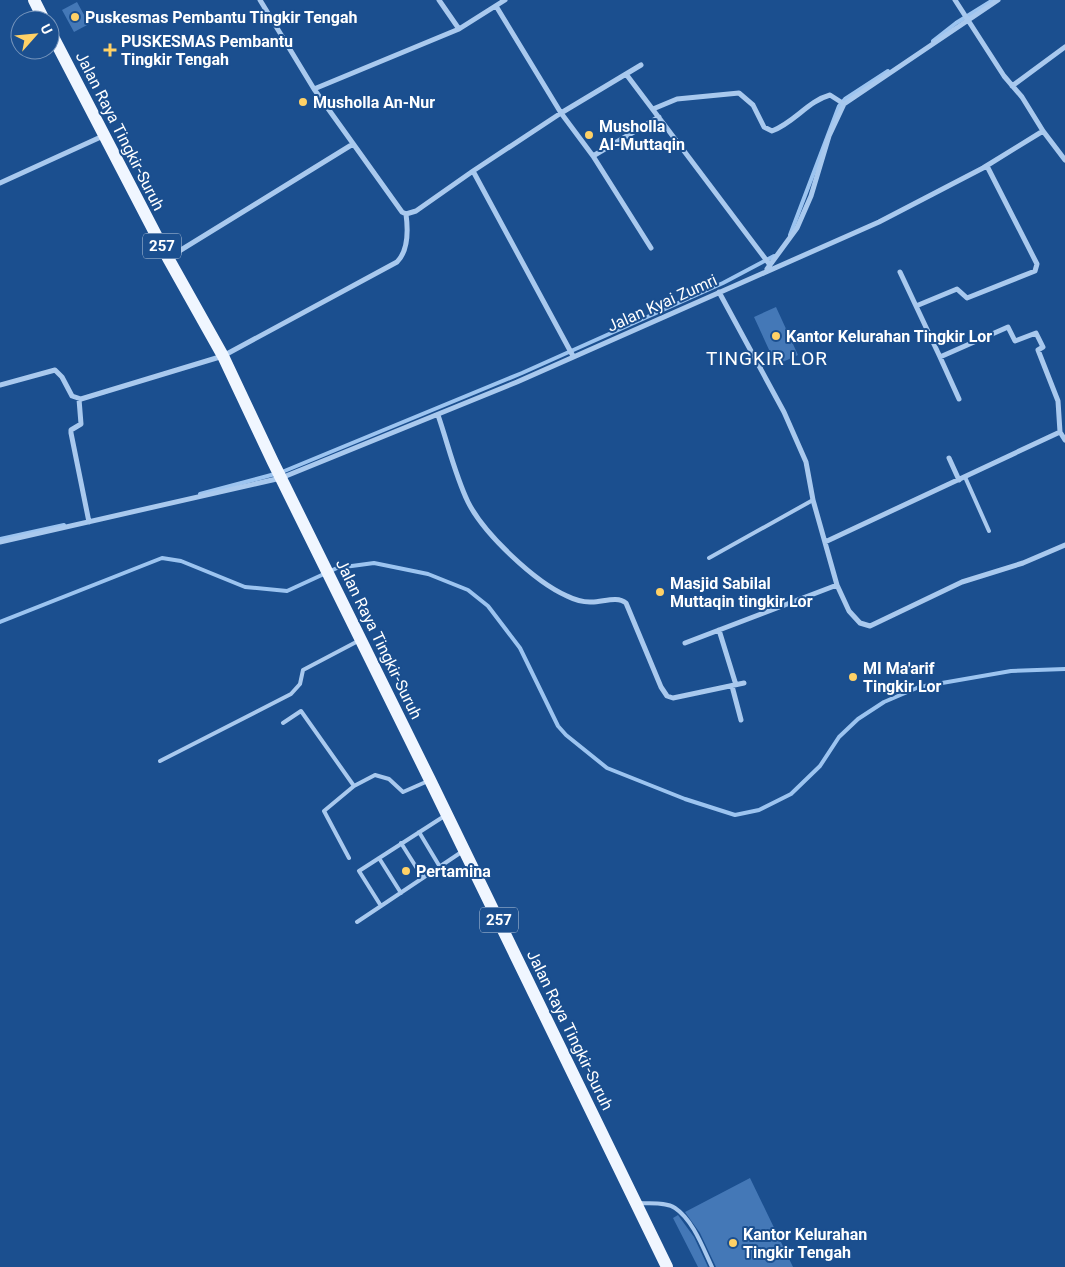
<svg xmlns="http://www.w3.org/2000/svg" width="1065" height="1267" font-family="Roboto,sans-serif">
	<rect width="100%" height="100%" fill="#1b4f8f"/>
	<g fill="none" stroke-linecap="round" stroke-linejoin="round">
		<path stroke="#9cc4f0" stroke-width="4" d="M933,41l23,-18 37,-23
			M790,235l49,-129 6,-7 43,-28
			M282,472l240,-99 201,-90 51,-27
			M200,494l75,-20
			M0,539l64,-14
			M0,622l162,-64 19,3 64,26 42,4 50,-23 37,-5 54,11 40,16 20,16 32,42 38,78 8,9 41,33 78,31 50,16 24,-5 32,-16 29,-28 19,-29 19,-18 26,-17 35,-15 92,-16 54,-2"/>
	</g>
	<path fill="#4478b7" d="M77,2l12,22 -15,8 -12,-22z
		M776,307l22,48 -22,10 -22,-48z
		M750,1178l43,89h-77l-16,-34 -15,-21z
		M678,1215l16,22 14,30h-10l-25,-49z"/>
	<g fill="none" stroke-linecap="round" stroke-linejoin="round">
		<path stroke="#a9c9ee" stroke-width="4" d="M965,477l24,54
			M709,558l104,-58
			M283,723l18,-12 53,75 21,-11 14,4 14,13 25,-11
			M160,761l131,-67 9,-10 3,-14 57,-30
			M446,815l-87,56 22,35 82,-55
			M419,832l21,35
			M401,843l22,35
			M349,858l-25,-47 30,-25
			M379,858l22,35
			M357,922l24,-16
			M640,1203c10,1 26,-1 35,5 18,12 28,40 37,59"/>
		<path stroke="#a9c9ee" stroke-width="5" d="M260,0l54,89 88,123 4,2 10,-3 57,-40 100,185
			M955,0l49,76 18,21 21,34 22,29
			M496,6l65,107 32,43 58,92
			M459,29l46,-29
			M626,74l144,191
			M1012,86l53,-39
			M314,89l145,-60 -20,-29
			M653,109l24,-10 62,-6 14,12 11,22 8,4c22,-8 36,-30 58,-36l14,9
			M593,156l66,-39
			M987,166l50,98 -2,7 -68,27 -10,-9 -41,17 24,51 68,-30 7,14 21,-8 7,14 -5,3 20,51 2,31 5,8
			M473,171l88,-58 80,-48
			M0,183l103,-47
			M168,258l185,-114
			M767,269l30,-41 14,-32 18,-60 15,-32 154,-104
			M900,272l16,34
			M719,292l65,120 22,50 7,38 24,85 12,26 11,12 10,3 92,-44 61,-19 42,-18
			M940,357l19,42
			M0,385l55,-15 7,7 10,19 9,3 142,-43 174,-94c12,-12 11,-33 9,-48
			M79,399l2,25 -10,6v3l18,89
			M438,415c10,29 17,60 30,87 16,32 67,80 99,94 8,4 15,6 23,6 11,1 27,-7 36,1l35,84 6,9 6,2 71,-15
			M949,458l10,22
			M0,542l281,-64 236,-96 362,-160 104,-54 60,-37
			M825,542l235,-110
			M719,630l17,55
			M685,643l152,-58
			M732,686l9,34"/>
		<path stroke="#f0f6ff" stroke-width="12" d="M34,0l10,20
			M50,31l118,227 55,98 50,106 157,318 237,487"/>
	</g>
	<g fill="#ffd166" stroke="#1b4f8f" stroke-width="2">
		<circle cx="75" cy="17" r="5"/>
		<path d="M107.5 42.5h5v5h5v5h-5v5h-5v-5h-5v-5h5z"/>
		<circle cx="303" cy="102" r="5"/>
		<circle cx="589" cy="135" r="5"/>
		<circle cx="776" cy="336" r="5"/>
		<circle cx="660" cy="592" r="5"/>
		<circle cx="853" cy="677" r="5"/>
		<circle cx="406" cy="871" r="5"/>
		<circle cx="733" cy="1243" r="5"/>
	</g>
	<g text-anchor="middle" dominant-baseline="central" stroke-width="4" stroke-linejoin="round" paint-order="stroke">
		<g fill="#1b4f8f" stroke="#bbcadd" stroke-width="1">
			<rect x="143" y="233.5" width="38" height="25" rx="4"/>
			<rect x="480" y="907.5" width="38" height="25" rx="4"/>
		</g>
		<g font-size="15" font-weight="bold" fill="#fff">
			<text x="162" y="246">257</text>
			<text x="499" y="920">257</text>
		</g>
		<g font-size="16" font-weight="bold" fill="#fff" stroke="#1b4f8f" text-anchor="start">
			<text x="85" y="17">Puskesmas Pembantu Tingkir Tengah</text>
			<text x="121" y="41">PUSKESMAS Pembantu<tspan x="121" dy="18">Tingkir Tengah</tspan></text>
			<text x="313" y="102">Musholla An-Nur</text>
			<text x="599" y="126">Musholla<tspan x="599" dy="18">Al-Muttaqin</tspan></text>
			<text x="786" y="336">Kantor Kelurahan Tingkir Lor</text>
			<text x="670" y="583">Masjid Sabilal<tspan x="670" dy="18">Muttaqin tingkir Lor</tspan></text>
			<text x="863" y="668">MI Ma'arif<tspan x="863" dy="18">Tingkir Lor</tspan></text>
			<text x="416" y="871">Pertamina</text>
			<text x="743" y="1234">Kantor Kelurahan<tspan x="743" dy="18">Tingkir Tengah</tspan></text>
		</g>
		<g font-size="16" fill="#fff" stroke="#1b4f8f">
			<text transform="translate(120 131) rotate(63)">Jalan Raya Tingkir-Suruh</text>
			<text transform="translate(662 303) rotate(-24)">Jalan Kyai Zumri</text>
			<text transform="translate(379 639) rotate(64)">Jalan Raya Tingkir-Suruh</text>
			<text transform="translate(570 1030) rotate(64)">Jalan Raya Tingkir-Suruh</text>
		</g>
		<g font-size="19" letter-spacing="1" fill="#fff" stroke="#1b4f8f">
			<text x="767" y="358">TINGKIR LOR</text>
		</g>
	</g>
	<g transform="translate(35 35) rotate(63)"><circle r="24" fill="#1b4f8f" stroke="#7695bc"/>
	<path d="M0-4L9 19L0 12L-9 19Z" fill="#ffd166"/>
	<text y="-8" font-size="14" font-weight="bold" text-anchor="middle" fill="#ffffff">U</text>
	</g>
</svg>
